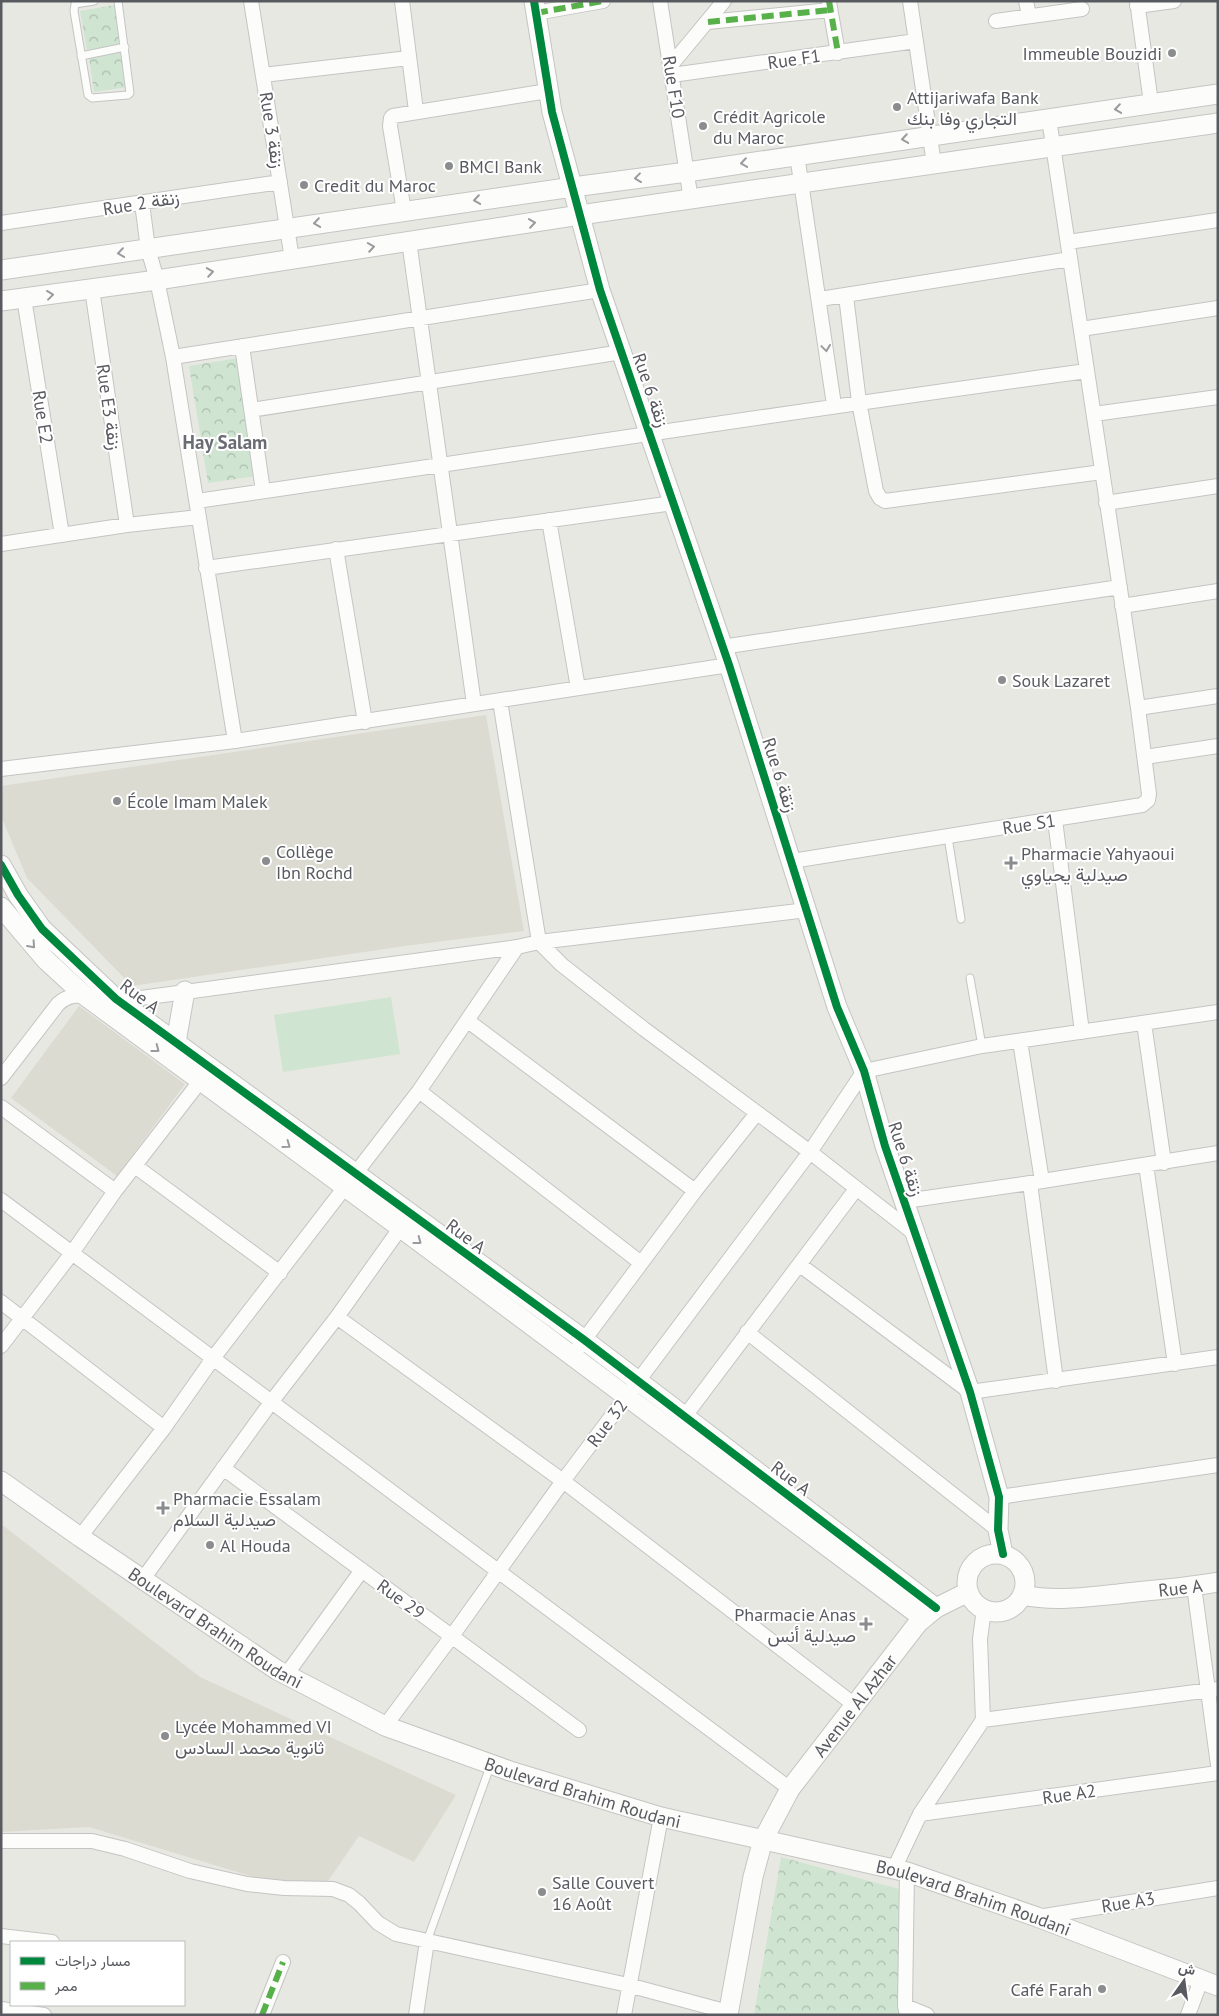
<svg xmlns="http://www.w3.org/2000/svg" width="1219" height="2016" font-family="'PT Sans',Vazirmatn,sans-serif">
	<defs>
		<pattern id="park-crowns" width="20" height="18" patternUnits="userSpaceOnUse" patternTransform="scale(1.25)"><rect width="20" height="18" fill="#cfe5d1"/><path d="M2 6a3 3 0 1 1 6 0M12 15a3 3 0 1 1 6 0" fill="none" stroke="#abbdad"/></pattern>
	</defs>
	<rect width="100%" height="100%" fill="#e8e8e2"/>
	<path fill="#dcdbd1" d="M486,715l38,216 -112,14 -280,41 -105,-108 -26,-62v-30z
		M79,1006l106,78 -68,92 -106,-78z
		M1,1524l199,153 256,118 -42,67 -55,-26 -35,51 -67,-9 -168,-51 -88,5z"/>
	<path fill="#cfe5d1" d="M391,997l9,57 -117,18 -9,-57z"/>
	<path fill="url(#park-crowns)" d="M114,5l7,40 -34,5 -7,-39z
		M122,52l6,35 -34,5 -5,-34z
		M238,358l19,118 -49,7 -19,-117z
		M781,1857l122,33 -4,125h-145z"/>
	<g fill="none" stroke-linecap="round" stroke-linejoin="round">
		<g stroke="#c4c4c4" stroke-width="9">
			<path id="lane" d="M94,1l-19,3 -1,7 14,84 4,3 36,-3 2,-2 -12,-92
				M81,56l44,-9
				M948,837l13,82
				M970,978l12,68
				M427,1941l64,-177"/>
		</g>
		<g stroke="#c4c4c4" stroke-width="16">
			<path id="street" d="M251,1l41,258
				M402,1l14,110
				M660,1l31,199
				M910,1l24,163
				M1026,1l3,15
				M1137,1l14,102
				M829,2l9,51
				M1137,6l37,-5
				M536,13l67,-12
				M996,21l86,-12
				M708,22l122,-12
				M671,65l53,-64
				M263,75l146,-17
				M672,75l244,-34
				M797,155l37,250
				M142,203l6,46 9,31 16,77 62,384
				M404,211l-14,-85 1,-8 2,-2 155,-25
				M1,223l279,-41
				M409,241l65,463
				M1068,242l150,-22
				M92,289l35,236
				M846,296l13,106 17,89 4,7 5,3 217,-29
				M24,298l38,237
				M820,299l250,-40
				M1081,329l137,-21
				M242,346l21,145
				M173,357l427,-67
				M251,410l371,-58
				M1094,414l124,-17
				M197,501c297,-43 593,-90 890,-130
				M1106,503l112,-17
				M549,520l29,168
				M1,544l126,-19 72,-8
				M336,549l29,173
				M206,568l467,-65
				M1122,606l96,-15
				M722,647l398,-60
				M500,701l39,241 23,23 82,64 166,123 105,82
				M1138,708l80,-12
				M1145,757l73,-11
				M1,769l234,-28 494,-76
				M1055,820l27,212
				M792,861l350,-56 6,-5 1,-6 -11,-86 -89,-589
				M113,998h28l376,-51 22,-5 268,-32
				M468,1021l227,170
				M1144,1023l20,140
				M1020,1041l22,140
				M1,1078l57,-74c10,-9 18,-9 31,-8
				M419,1091l222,172
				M1,1107l114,84
				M1146,1165l29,199
				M135,1166l145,107
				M1030,1183l26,198
				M1,1200l789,589
				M905,1201l125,-18 188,-30
				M800,1265l170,127 248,-35
				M1,1302l163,126
				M337,1317l226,164 293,225
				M747,1332l251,198
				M1,1346l71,-93 43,-62 90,-116
				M572,1356l123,-165 62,-78
				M679,1424l177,-235
				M223,1468l356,262
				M999,1497l219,-32
				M80,1537l84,-109 50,-71 205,-266 98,-144
				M143,1579l129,-178 65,-84 69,-97
				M1194,1586l24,179
				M286,1675l76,-105
				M983,1720l235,-31
				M385,1726l67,-90 111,-155 247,-329 54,-81 118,-25 236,-34
				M920,1814l298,-41
				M1,1841h91l33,8 65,22 57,13 37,4 49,1 16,6 10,8 19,20 18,11 232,51 100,27
				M894,1869l26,-55 63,-94 -3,-81 4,-30
				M907,1872l-2,134 2,9
				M1038,1917l180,-29
				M1,1936l51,6
				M905,2006l22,9
				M1,2009l43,6
				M262,2015l21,-53
				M416,2015l11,-74
				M624,2015l37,-198
				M1188,2015l13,-35"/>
		</g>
		<g stroke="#c4c5c4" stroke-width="21">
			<g id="secondary">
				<path d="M534,1l18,111 48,178 129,375 108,342 27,64 21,75 85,246 29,105 -1,33 5,24"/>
				<path d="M1,270l572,-83 114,-15 531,-78"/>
				<path d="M1,301l156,-21 423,-65 638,-92"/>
				<path d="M1,865l17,30 24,34 74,70 467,340 353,269"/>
				<path d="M1,907l45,53 38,35 317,233 522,390"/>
				<path d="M176,1042l9,-51"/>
				<path id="s1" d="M1,1481l79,56 197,133 108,56 125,45 151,46 246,55 130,45 181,69"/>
				<circle cx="996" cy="1583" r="29"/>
				<path id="s2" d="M1023,1595c31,7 63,2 95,-1 34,-4 67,-6 100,-12"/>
				<path id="s3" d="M728,2015l25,-138 10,-37 27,-51 128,-166 18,-15 32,-16"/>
			</g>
		</g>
		<use href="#lane" stroke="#fcfcfb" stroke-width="7"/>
		<use href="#street" stroke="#fcfcfb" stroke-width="14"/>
		<use href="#secondary" stroke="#fcfcfb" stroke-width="19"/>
		<path stroke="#58b04a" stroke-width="6" stroke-dasharray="12 6" stroke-linecap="butt" d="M829,1l9,52
			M536,13l67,-12
			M708,22l122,-12
			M262,2015l21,-53"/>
		<g stroke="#fff" stroke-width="11">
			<path id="cycleway" d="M534,1l18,111 48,178 129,375 108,342 27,64 21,75 85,246 29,105 -1,33 5,24
				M1,865l17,30 24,34 74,70 467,340 353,269"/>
		</g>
		<use href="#cycleway" stroke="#00873e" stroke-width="8"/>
	</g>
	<defs><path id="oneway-chevron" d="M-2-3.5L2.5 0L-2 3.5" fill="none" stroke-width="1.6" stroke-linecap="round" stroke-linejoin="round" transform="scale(1.25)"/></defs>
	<g stroke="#9a9b9e">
		<use href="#oneway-chevron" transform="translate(1118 109) rotate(171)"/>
		<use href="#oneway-chevron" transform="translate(905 139) rotate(171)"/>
		<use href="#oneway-chevron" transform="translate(744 163) rotate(172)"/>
		<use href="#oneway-chevron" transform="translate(638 178) rotate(173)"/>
		<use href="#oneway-chevron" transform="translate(477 200) rotate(172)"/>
		<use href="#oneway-chevron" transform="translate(317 223) rotate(172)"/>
		<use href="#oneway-chevron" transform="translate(532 223) rotate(-8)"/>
		<use href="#oneway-chevron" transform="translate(371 247) rotate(-9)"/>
		<use href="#oneway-chevron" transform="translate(121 253) rotate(172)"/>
		<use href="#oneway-chevron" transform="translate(210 272) rotate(-9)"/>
		<use href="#oneway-chevron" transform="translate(50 295) rotate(-7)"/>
		<use href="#oneway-chevron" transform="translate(826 348) rotate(82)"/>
		<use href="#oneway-chevron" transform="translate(32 945) rotate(48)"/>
		<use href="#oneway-chevron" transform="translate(156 1049) rotate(37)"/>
		<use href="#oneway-chevron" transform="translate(287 1145) rotate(36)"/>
		<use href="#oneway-chevron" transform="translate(418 1241) rotate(37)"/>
	</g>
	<g fill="#8a8c8e" stroke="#fff" stroke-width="2">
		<circle cx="1172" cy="53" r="5"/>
		<circle cx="897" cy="107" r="5"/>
		<circle cx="703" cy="126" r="5"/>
		<circle cx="449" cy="166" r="5"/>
		<circle cx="304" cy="185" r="5"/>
		<circle cx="1002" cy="680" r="5"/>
		<circle cx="117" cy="801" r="5"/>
		<circle cx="266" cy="861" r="5"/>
		<path d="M1008.5 855.5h5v5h5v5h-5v5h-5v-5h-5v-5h5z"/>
		<path d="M160.5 1500.5h5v5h5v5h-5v5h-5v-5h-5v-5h5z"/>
		<circle cx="210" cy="1545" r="5"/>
		<path d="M863.5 1616.5h5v5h5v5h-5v5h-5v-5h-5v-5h5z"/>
		<circle cx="165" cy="1736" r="5"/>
		<circle cx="542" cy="1892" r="5"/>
		<circle cx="1102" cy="1989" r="5"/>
	</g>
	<g text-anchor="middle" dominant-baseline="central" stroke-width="4" stroke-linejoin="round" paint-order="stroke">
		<g font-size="18" fill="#585a60" stroke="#fff" text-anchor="start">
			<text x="1162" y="53" text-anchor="end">Immeuble Bouzidi</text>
			<text x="907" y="97">Attijariwafa Bank<tspan x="907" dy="21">التجاري وفا بنك</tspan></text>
			<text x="713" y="116">Crédit Agricole<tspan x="713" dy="21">du Maroc</tspan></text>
			<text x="459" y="166">BMCI Bank</text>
			<text x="314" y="185">Credit du Maroc</text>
			<text x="1012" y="680">Souk Lazaret</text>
			<text x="127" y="801">École Imam Malek</text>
			<text x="276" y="851">Collège<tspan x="276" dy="21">Ibn Rochd</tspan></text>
			<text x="1021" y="853">Pharmacie Yahyaoui<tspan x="1021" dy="21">صيدلية يحياوي</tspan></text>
			<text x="173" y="1498">Pharmacie Essalam<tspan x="173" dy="21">صيدلية السلام</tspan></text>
			<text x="220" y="1545">Al Houda</text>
			<text x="856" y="1614" text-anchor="end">Pharmacie Anas<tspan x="856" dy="21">صيدلية أنس</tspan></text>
			<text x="175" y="1726">Lycée Mohammed VI<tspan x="175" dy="21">ثانوية محمد السادس</tspan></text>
			<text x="552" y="1882">Salle Couvert<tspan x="552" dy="21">16 Août</tspan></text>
			<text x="1092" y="1989" text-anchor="end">Café Farah</text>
		</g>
		<g font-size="18" fill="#585a60" stroke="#fff">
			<text transform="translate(794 59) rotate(-8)">Rue F1</text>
			<text transform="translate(674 87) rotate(81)">Rue F10</text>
			<text transform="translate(272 130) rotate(81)">Rue 3 زنقة</text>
			<text transform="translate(141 203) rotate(-9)">Rue 2 زنقة</text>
			<text transform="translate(651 390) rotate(71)">Rue 6 زنقة</text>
			<text transform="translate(109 407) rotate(82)">Rue E3 زنقة</text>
			<text transform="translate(43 417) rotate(81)">Rue E2</text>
			<text transform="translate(780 775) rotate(72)">Rue 6 زنقة</text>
			<text transform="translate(1029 824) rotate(-9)">Rue S1</text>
			<text transform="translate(140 996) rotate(37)">Rue A</text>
			<text transform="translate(906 1159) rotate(72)">Rue 6 زنقة</text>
			<text transform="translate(466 1236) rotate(37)">Rue A</text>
			<text transform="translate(607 1423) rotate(-53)">Rue 32</text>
			<text transform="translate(791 1478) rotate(37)">Rue A</text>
			<text stroke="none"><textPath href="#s2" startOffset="158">Rue A</textPath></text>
			<text transform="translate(401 1599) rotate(36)">Rue 29</text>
			<text stroke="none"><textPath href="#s1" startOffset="260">Boulevard Brahim Roudani</textPath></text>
			<text stroke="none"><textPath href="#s3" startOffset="342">Avenue Al Azhar</textPath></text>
			<text stroke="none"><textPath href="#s1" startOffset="665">Boulevard Brahim Roudani</textPath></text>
			<text transform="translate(1069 1794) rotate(-8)">Rue A2</text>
			<text stroke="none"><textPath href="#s1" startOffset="1070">Boulevard Brahim Roudani</textPath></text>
			<text transform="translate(1128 1902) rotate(-9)">Rue A3</text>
		</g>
		<g font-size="19" font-weight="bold" fill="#696c72" stroke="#fff">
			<text x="225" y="442">Hay Salam</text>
		</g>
	</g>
	<rect width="1219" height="2016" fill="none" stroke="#585a60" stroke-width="5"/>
	<rect x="10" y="1941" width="175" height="65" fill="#ffffff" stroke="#bcbdbf"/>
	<rect x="20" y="1957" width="25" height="8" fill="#00873e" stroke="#bcbdbf"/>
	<text x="55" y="1966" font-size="15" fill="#585a60">مسار دراجات</text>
	<rect x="20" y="1982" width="25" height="8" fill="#58b04a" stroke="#bcbdbf"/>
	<text x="55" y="1991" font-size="15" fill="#585a60">ممر</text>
	<g transform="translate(1184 1981) rotate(14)" stroke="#ffffff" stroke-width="4" paint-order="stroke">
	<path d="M0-4L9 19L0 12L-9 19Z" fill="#585a60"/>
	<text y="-8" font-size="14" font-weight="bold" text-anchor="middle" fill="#585a60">ش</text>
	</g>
</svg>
